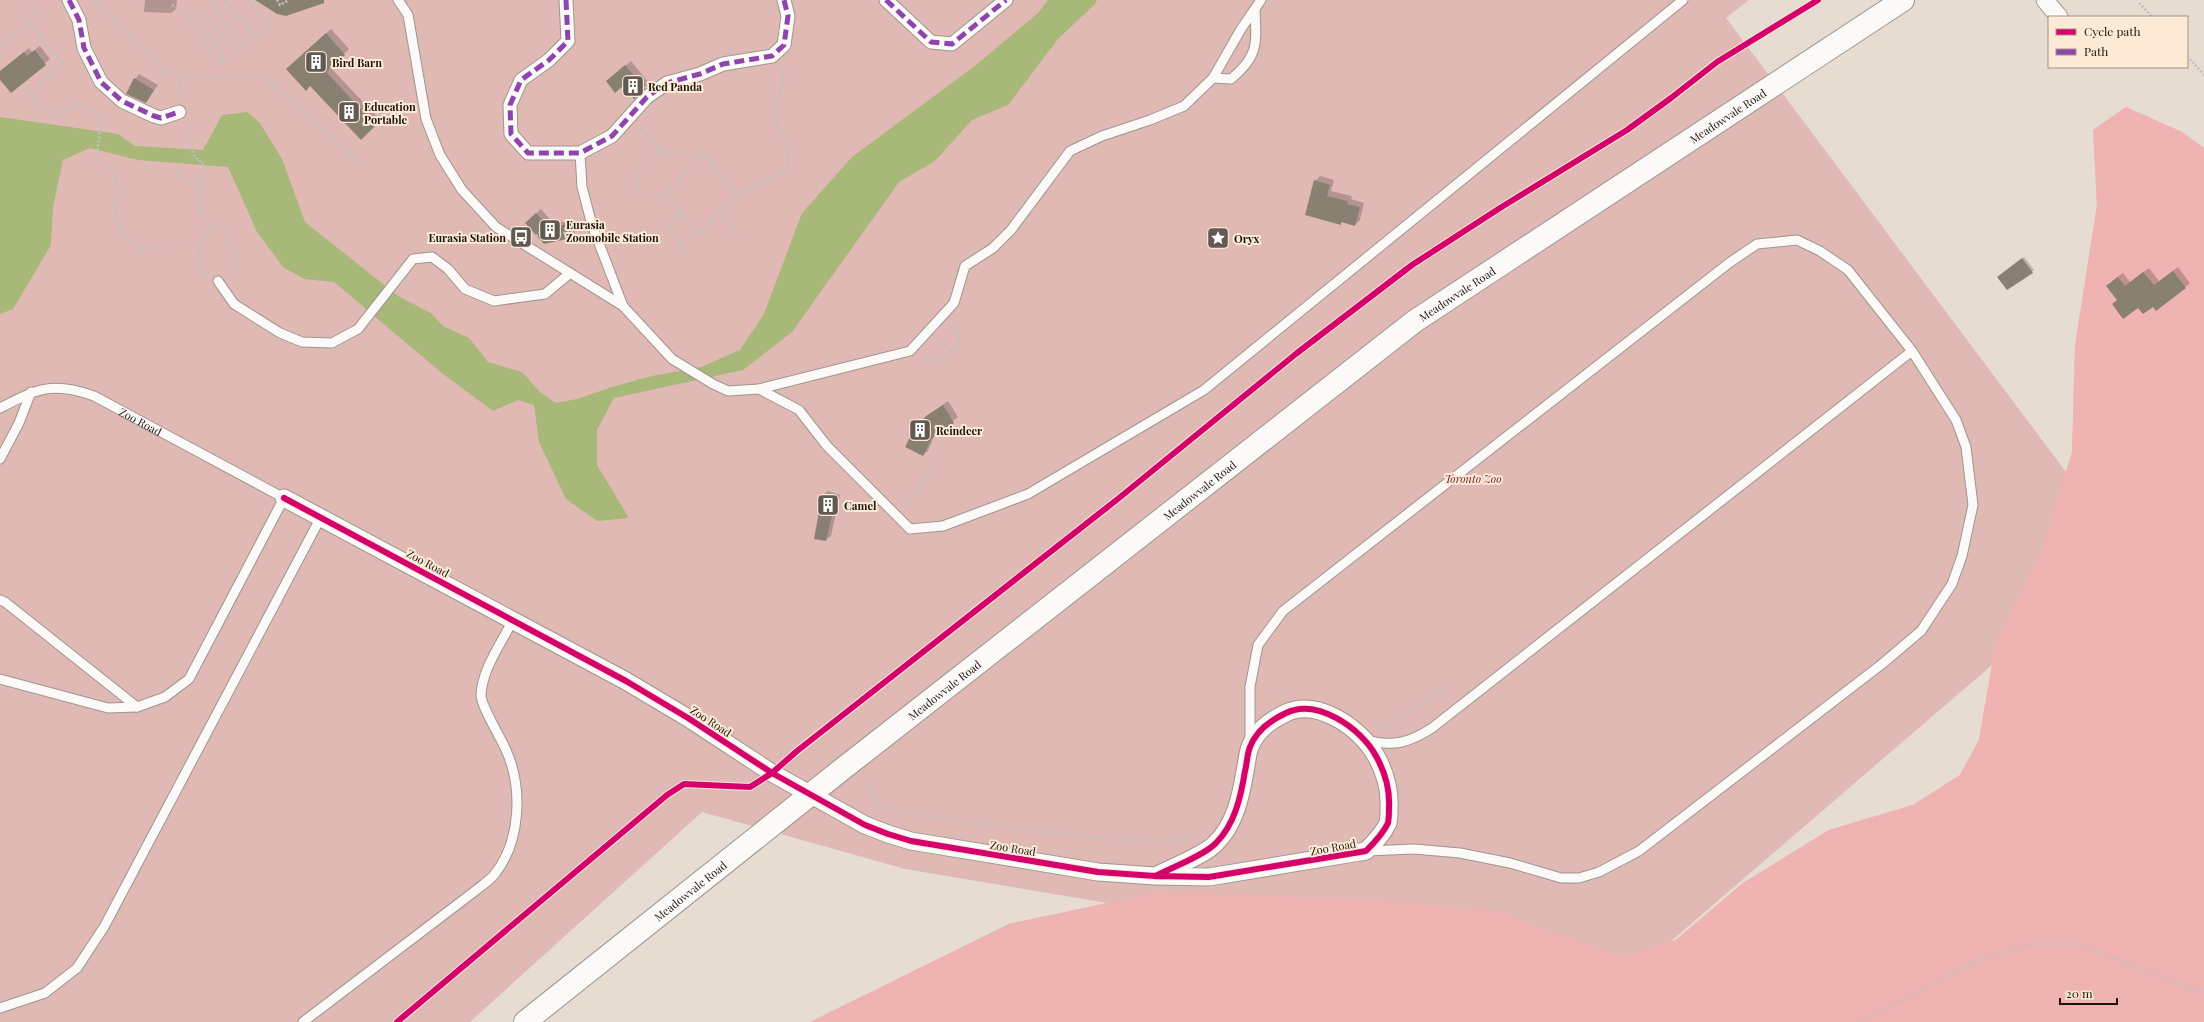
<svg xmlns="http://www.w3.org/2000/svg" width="2204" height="1022" font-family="'Playfair Display',serif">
	<rect width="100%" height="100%" fill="#e7dcd1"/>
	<path fill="#e1b9b4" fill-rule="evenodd" d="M0,0h1749l-23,18 340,454 6,-20 3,-106 22,-141 -4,-75 33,-23 56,25 22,16v874h-1394l199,-98 98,-21 -202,-34 -203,-57 -232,210h-470zM1992,665l-13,75 -19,35 -47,30 -84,25 -86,53 -67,57 -6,2z"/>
	<path fill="#efb4b1" d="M2126,107l56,25 22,16v874h-1394l199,-98 150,-32 209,7 127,12 127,46 54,-17 67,-57 86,-53 84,-25 47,-30 19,-35 17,-99 47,-94 29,-95 3,-106 22,-141 -4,-75z"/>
	<path fill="#a7b878" d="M1048,0h49l-2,4 -37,35 -50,66 -36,15 -37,41 -36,21 -107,150 -49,38 -129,28 -17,32v35l32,53 -32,3 -31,-22 -27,-57 -5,-37 -16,-5 -25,11 -50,-37 -109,-92 -30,-3 -21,-12 -26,-35 -29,-65 -90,-7 -48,-12 -27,12 -10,47 -2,38 -38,64 -13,5v-197l118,17 17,12 68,4 19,-35 25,-3 13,11 22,36 23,63 93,74 33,17 12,13 26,12 19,24 34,10 18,20 16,11 21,-4 35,-12 40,-11 49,-9 39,-17 24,-36 38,-101 50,-56 124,-92 62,-52z"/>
	<path fill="#0003" d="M145,0h32l-1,9 -5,4 -27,-1z
		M331,29l18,20 -19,18 50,53 -19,18 -69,-73z
		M40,46l10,13 -39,33 -11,-14v-7l29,-23 3,4z
		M631,61l18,22 -15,15 -11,-14 -12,-7z
		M139,74l19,11 -12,17 -11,-23z
		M1320,176l14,4 -3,11 21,5 -1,3 13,4 -4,17 -5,5 -12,-4 -3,2 -25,-42z
		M541,209l13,15 18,-4 3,13 -5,4 -26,6 -13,-25z
		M2024,257l10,13 -26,18 -7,-13z
		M2178,267l12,16 -5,4 -32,18 -15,1 -25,-2 5,-5 -6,-18 11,-8 7,9 19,-14 10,13z
		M948,401l10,16 -23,17 -7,17 -5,4 4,-39z
		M828,491l12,4 -9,41 -5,4 -11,-2 8,-43z"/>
	<path fill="#888171" d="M255,0h69v3l-38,13 -9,-2z
		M326,33l19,22 -19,17 50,53 -15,15 -51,-54 -4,5 -20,-22z
		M35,50l11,15 -35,28 -11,-13v-9l24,-19 3,4z
		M625,65l20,24 -11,10 -11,-13 -8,7 -9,-12z
		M134,78l20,12 -8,13 -20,-9z
		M1314,180l16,5 -3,11 21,5 -1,3 13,3 -5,19 -14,-4v3l-36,-10z
		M536,213l13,15 19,-4 3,14 -27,6 -19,-21z
		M2022,258l11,15 -26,17 -10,-13z
		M2173,271l13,17 -30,23 -3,-4 -10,7 -5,-6 -15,11 -11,-15 5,-4 -11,-14 12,-9 7,9 18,-14 11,13z
		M943,405l11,18 -22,15 -9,18 -18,-9 8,-16 13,-15z
		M822,495l14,4 -10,42 -12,-2z"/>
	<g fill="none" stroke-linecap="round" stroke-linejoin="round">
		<g stroke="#9e968e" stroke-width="11">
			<g id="service">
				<path d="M398,0l10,15 18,104 14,36 22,35 34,37 127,79 49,53 41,25 15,7 31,-2 40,21 28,36 83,83 33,-3 85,-32 176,-104 479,-390"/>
				<path d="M1213,78l18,1c29,-24 25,-36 24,-70"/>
				<path d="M580,153l2,34 10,38 31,81"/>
				<path d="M218,281l16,23 46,29 22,9 30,1 26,-14 55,-70 19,-2 16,12 17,20 29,12 51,-7 24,-20"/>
				<path d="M759,389l151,-38 44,-48 11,-37 28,-18 18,-18 59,-79 32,-15 48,-16 34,-14 29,-28 28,-49 20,-29"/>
				<path id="s1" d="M0,408c37,-19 52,-27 94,-12l190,102 -95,181 -24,18 -28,10 -29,1 -108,-29"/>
				<path d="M0,459l19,-36 12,-31"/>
				<path d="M0,600l5,2 132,105"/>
				<path d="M1366,740c27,7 43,3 66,-12l480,-377"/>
				<path d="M1250,742v-55l8,-42 25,-34 446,-348 28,-19 40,-4 23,11 28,19 64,81 44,69 10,27 7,58 -11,51 -10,28 -31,47 -39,33 -243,187 -40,21 -20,6h-18l-51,-15 -50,-10 -46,-4 -48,2"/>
				<path d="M0,1008l45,-15 32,-25 27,-41 217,-410"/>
				<path d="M303,1022l172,-131c6,-5 14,-10 19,-16 27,-33 29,-87 12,-125 -5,-12 -25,-44 -25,-55 1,-26 21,-53 32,-75"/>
			</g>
		</g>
		<g stroke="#9e968e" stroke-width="15">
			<path id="pedestrian" d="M69,0l10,20 5,28 17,34 21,19 32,15 7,2 18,-6
				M566,0l2,41 -19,19 -28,20 -11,25 1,29 17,19h52l32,-17 35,-39 20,-14 33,-9 23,-10 49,-8 12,-11 4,-29 -4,-16
				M886,0l45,42 21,2 54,-44"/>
		</g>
		<g stroke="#9e968e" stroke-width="19">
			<path id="minor" d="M2045,0l14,17
				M284,498l342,183 62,37 84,55 93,52 23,9 23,7 187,31 57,4 54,1 157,-26c8,-8 17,-17 22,-28 1,-5 1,-11 1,-15 1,-18 -4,-36 -13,-52 -15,-28 -59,-58 -90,-43 -15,7 -30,18 -36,34 -3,7 -3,17 -5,24 -4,25 -10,53 -29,72 -11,12 -45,25 -61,33"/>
		</g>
		<g stroke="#9e968e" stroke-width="24">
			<g id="secondary">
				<path id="s2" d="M525,1022l320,-255 570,-446 488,-321"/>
			</g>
		</g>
		<path stroke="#c3c0bc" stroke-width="2.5" stroke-dasharray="2 2" stroke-linecap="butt" d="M94,0l71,71 15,5 87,3 94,85
			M140,0l3,3
			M225,0l31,39 13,-9 -21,-30
			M277,0l3,5 9,-5
			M2139,3l13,14
			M172,5l8,4 38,55 7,-7 -30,-40 8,-6 32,44 9,-7 -36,-48
			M28,23l35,41 -36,31 18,15 10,3 21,-8 14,3 7,6 3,15 -4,32 19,11 3,18 -2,28 8,18 19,15 42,-6 13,3
			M0,48l33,-30 -1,-18
			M2187,56l17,19
			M178,97l2,-21
			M191,123c2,9 -1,21 2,30 2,7 11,9 14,16l-10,34 7,13 9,12 -12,8c-3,14 -3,25 2,39l4,1
			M641,128l22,26 41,1
			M663,154c-19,11 -31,16 -23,40l10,3 14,-3
			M174,169l11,13 19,-4
			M738,197l-34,-42 -40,39 35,41c13,-13 26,-29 42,-40 15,-10 31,-15 46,-26l2,-18 -11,-25 -3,-23 8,-17v-18
			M682,215l-17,12 22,27
			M720,215l16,19
			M213,228h7l6,3 2,14 8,8 2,14 -10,7
			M536,236l5,-5 7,6 32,-8
			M938,340l13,11
			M923,357l12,5 24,-18 -3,-22
			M904,505l35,-45
			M1264,694l17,1
			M1374,722l9,6 65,-42
			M868,783l3,15 12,11 136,20 140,14 35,-7
			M1859,1022l48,-24 73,-39 52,-15h46l121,47h5"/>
		<use href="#service" stroke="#fbfaf8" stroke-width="9"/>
		<use href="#pedestrian" stroke="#fbfaf8" stroke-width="13"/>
		<use href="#minor" stroke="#fbfaf8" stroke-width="17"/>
		<use href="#secondary" stroke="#fbfaf8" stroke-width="22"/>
		<path stroke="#8e44ad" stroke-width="5" stroke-dasharray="10 5" stroke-linecap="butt" d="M69,0l10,20 5,28 17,34 21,19 32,15 7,2 18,-6
			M566,0l2,41 -19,19 -28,20 -11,25 1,29 17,19h52l32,-17 35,-39 20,-14 33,-9 23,-10 49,-8 12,-11 4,-29 -4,-16
			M886,0l45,42 21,2 54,-44"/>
		<g stroke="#fcead6" stroke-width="8">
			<path id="cycleway" d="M284,498l342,183 62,37 84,55 93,52 23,9 23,7 187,31 57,4 54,1 157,-26c8,-8 17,-17 22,-28 1,-5 1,-11 1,-15 1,-18 -4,-36 -13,-52 -15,-28 -59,-58 -90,-43 -15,7 -30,18 -36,34 -3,7 -3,17 -5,24 -4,25 -10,53 -29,72 -11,12 -45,25 -61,33
				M397,1022l270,-227 17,-11 66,3 22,-14 25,-22 322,-253 178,-145 115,-88 88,-57 127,-78 44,-32 46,-36 101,-62"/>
		</g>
		<use href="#cycleway" stroke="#d6006c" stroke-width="6"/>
	</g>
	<defs>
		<g id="building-square" transform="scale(1.15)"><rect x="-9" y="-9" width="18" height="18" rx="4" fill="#625a52" stroke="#fcead6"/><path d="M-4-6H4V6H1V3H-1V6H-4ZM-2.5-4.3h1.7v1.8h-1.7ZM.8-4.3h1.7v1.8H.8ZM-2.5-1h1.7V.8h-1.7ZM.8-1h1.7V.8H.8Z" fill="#fff"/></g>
		<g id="bus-square" transform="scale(1.15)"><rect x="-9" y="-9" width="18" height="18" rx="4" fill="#625a52" stroke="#fcead6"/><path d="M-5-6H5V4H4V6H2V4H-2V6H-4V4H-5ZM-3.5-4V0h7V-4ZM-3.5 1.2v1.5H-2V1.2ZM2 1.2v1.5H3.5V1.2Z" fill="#fff"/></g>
		<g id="sight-square" transform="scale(1.15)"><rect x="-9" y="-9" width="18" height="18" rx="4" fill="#625a52" stroke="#fcead6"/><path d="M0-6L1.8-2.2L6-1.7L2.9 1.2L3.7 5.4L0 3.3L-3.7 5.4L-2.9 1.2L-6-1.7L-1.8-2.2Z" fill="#fff"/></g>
	</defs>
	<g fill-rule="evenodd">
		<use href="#building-square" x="316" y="62"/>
		<use href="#building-square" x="633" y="86"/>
		<use href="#building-square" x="349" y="112"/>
		<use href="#building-square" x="550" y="230"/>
		<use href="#bus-square" x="521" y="237"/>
		<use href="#sight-square" x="1218" y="238"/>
		<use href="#building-square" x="920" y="430"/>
		<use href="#building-square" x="828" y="505"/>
	</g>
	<g text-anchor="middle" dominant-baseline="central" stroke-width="4" stroke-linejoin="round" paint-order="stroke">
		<g font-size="11" font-weight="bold" fill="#1a140d" stroke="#fcead6" text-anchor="start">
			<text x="332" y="62">Bird Barn</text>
			<text x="648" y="86">Red Panda</text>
			<text x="364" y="106">Education<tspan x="364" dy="13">Portable</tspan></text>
			<text x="566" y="224">Eurasia<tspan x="566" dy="13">Zoomobile Station</tspan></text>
			<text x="506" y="237" text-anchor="end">Eurasia Station</text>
			<text x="1234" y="238">Oryx</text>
			<text x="936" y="430">Reindeer</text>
			<text x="844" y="505">Camel</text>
		</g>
		<g font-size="11" fill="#1a140d" stroke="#fcead6">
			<text stroke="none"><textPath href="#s2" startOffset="1507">Meadowvale Road</textPath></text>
			<text stroke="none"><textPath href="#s2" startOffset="1183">Meadowvale Road</textPath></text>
			<text stroke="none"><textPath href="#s1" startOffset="152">Zoo Road</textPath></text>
			<text stroke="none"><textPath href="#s2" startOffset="859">Meadowvale Road</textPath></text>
			<text transform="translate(428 563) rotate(28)">Zoo Road</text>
			<text stroke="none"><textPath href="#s2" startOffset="535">Meadowvale Road</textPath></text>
			<text transform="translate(711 721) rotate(33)">Zoo Road</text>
			<text transform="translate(1333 847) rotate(-10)">Zoo Road</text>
			<text transform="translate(1013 848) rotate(9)">Zoo Road</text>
			<text stroke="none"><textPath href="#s2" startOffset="211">Meadowvale Road</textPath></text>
		</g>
		<g font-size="11" font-style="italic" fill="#6f1925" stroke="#fcead6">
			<text x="1473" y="478">Toronto Zoo</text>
		</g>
	</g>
	<rect x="2048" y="16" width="140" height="52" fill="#fcead6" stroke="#a29486"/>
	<rect x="2056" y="29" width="20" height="6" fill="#d6006c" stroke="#a29486"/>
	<text x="2084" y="36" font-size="12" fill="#1a140d">Cycle path</text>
	<rect x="2056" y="49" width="20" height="6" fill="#8e44ad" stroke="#a29486"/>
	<text x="2084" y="56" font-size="12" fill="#1a140d">Path</text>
	<path d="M2060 998v6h57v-6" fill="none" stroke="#1a140d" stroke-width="2"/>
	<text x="2066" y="998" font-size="12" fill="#1a140d" stroke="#fcead6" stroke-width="3" paint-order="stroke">20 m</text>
</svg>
